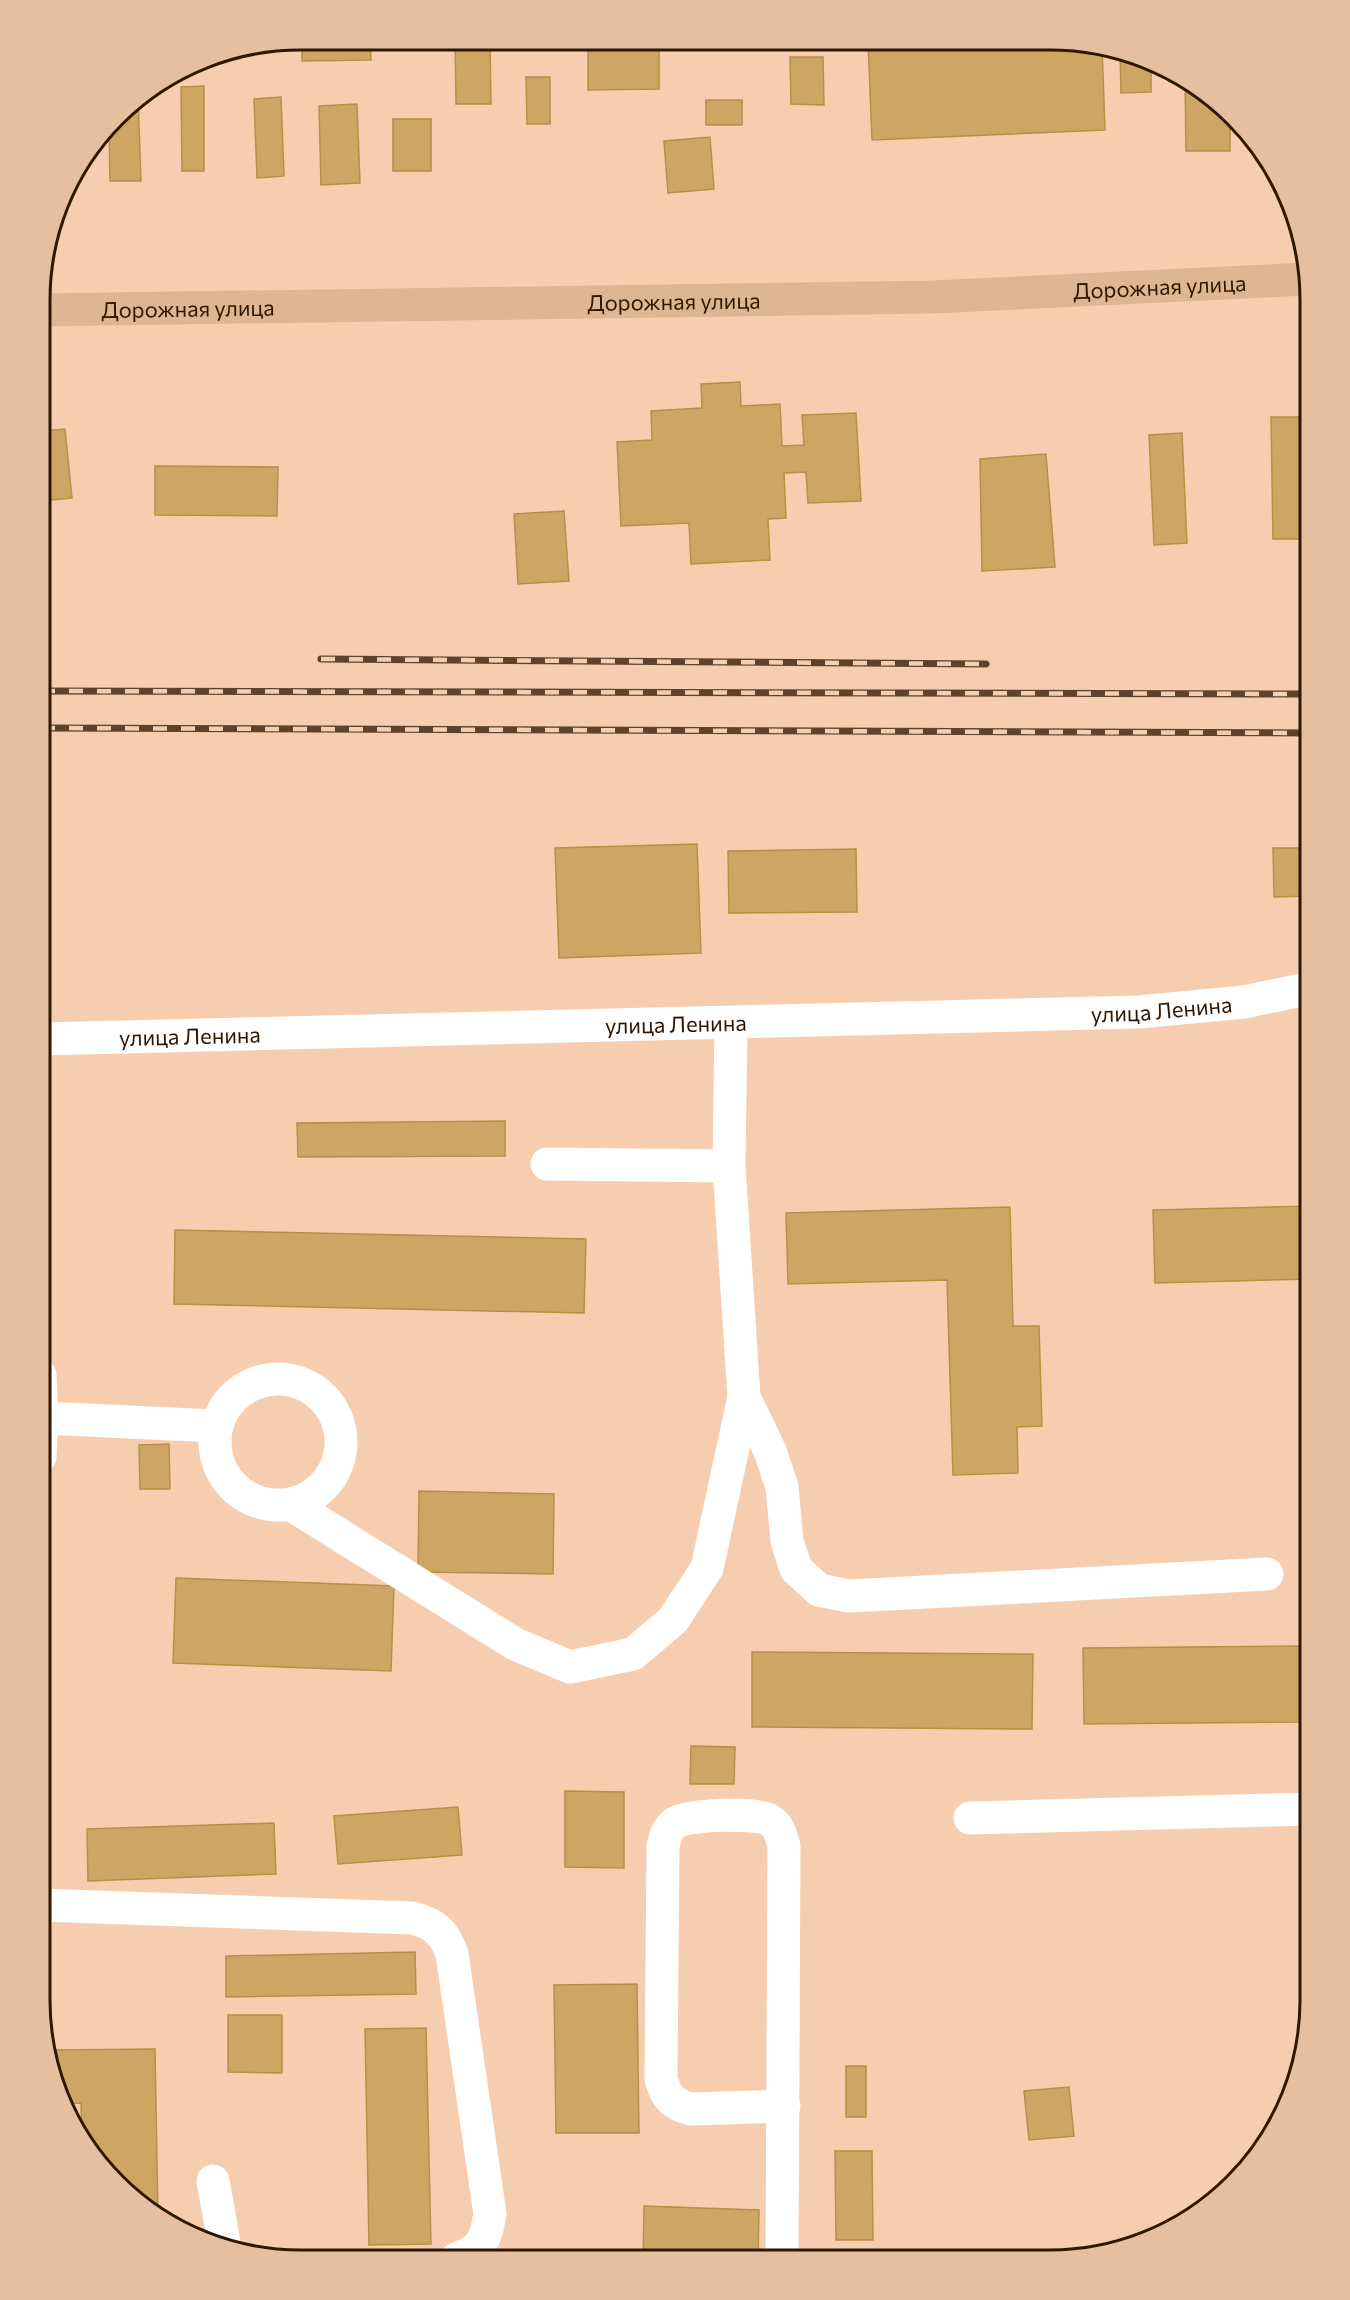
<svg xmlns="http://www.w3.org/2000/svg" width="1350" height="2300" font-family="Commissioner,sans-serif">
	<rect width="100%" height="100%" fill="#f6ceaf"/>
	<path fill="#cea664" stroke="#b88f47" stroke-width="1.5" d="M302,39h68l1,21 -69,1z
		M455,39l35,1 1,64h-35z
		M588,40h71v49l-71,1z
		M868,41h217l17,5 3,84 -233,10z
		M1120,51l31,8v33l-30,1z
		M790,57h33l1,48 -33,-1z
		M526,77h24v47h-23z
		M1185,79l24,14 21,21v37h-44z
		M204,86v85h-22l-1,-84z
		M138,97l3,84h-31l-1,-53 19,-24z
		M281,97l3,79 -27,2 -3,-79z
		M706,100h36v25h-36z
		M357,104l3,79 -39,2 -2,-79z
		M393,119h38v52h-38z
		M710,137l4,52 -46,4 -4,-52z
		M740,382l1,24 39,-2 2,42 22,-1 -2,-30 54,-2 5,88 -53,2 -2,-31 -22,1 2,45 -18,1 2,41 -79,4 -2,-41 -68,3 -4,-84 35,-2 -1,-29 51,-3 -1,-24z
		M1271,417h40v122h-38z
		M65,429l7,69 -31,3v-70z
		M1182,433l5,110 -33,2 -5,-110z
		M1046,454l9,113 -73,4 -2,-112z
		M155,466l123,1 -1,49 -122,-1z
		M564,511l5,70 -51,3 -4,-70z
		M697,844l4,109 -142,5 -4,-110z
		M1273,848h38v48l-37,1z
		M856,849l1,63 -128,1 -1,-62z
		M505,1121v35l-207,1 -1,-34z
		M1311,1206v73l-156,4 -2,-73z
		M1010,1207l3,119h26l3,100 -25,1 1,46 -65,2 -6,-195 -159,4 -2,-71z
		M175,1230l411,9 -2,74 -410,-9z
		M169,1444l1,45h-30l-1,-44z
		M419,1491l135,3 -1,80 -135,-2z
		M176,1578l218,8 -3,85 -218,-8z
		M1311,1646v76l-227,2 -1,-76z
		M752,1652l281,2 -1,75 -280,-2z
		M691,1746l44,1 -1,37h-44z
		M565,1791l59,1v76l-59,-1z
		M458,1807l4,48 -124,9 -4,-48z
		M274,1823l2,51 -188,7 -1,-52z
		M415,1952l1,42 -190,3v-41z
		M637,1984l2,149h-83l-2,-148z
		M228,2015h54v58l-54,-1z
		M426,2028l5,216 -62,1 -4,-216z
		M155,2049l3,168 -17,-10 -48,-48 -11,-19 -1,-37 -20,1 -12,-54z
		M846,2066h20v51h-20z
		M1069,2087l5,49 -45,4 -5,-49z
		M835,2151h37l1,89h-37z
		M644,2206l115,4 -1,50h-115z"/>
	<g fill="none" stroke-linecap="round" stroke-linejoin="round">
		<g stroke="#fff" stroke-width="33">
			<path id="s1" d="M40,1039l1099,-27 105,-10 67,-14"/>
			<path d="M547,1164l182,2"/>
			<circle cx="278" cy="1442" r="63"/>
			<path d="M744,1397l26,54 12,36 5,54 9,28 23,21 30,6 418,-22"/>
			<path d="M42,1418l174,8"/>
			<path d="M40,1457l2,-39 -2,-43"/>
			<path d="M290,1504l225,140 55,23 63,-13 40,-34 34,-52 37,-171 -15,-231 2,-143"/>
			<path d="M970,1818l340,-9"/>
			<path d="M39,1905l374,13c22,6 31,14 39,36l38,260c-4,26 -8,36 -34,45"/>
			<path d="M213,2181l12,67"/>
			<path d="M782,2260l2,-414c-3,-11 -5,-22 -17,-27 -13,-6 -80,-5 -92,4 -8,6 -10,14 -12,24l-2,232c5,18 11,25 30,30l93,-3"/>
		</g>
		<path stroke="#dfb693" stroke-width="33" id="s2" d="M41,310l892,-13 374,-18"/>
		<g stroke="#5e422b" stroke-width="7">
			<path id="rail" d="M321,659l665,5
				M41,691l1270,3
				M41,728l1270,5"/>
		</g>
		<use href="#rail" stroke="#f6ceaf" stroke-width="4.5" stroke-dasharray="14" stroke-linecap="butt"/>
	</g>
	<g text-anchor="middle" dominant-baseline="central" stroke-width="6" stroke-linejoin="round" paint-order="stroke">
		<g font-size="22" fill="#2f1702" stroke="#f6ceaf">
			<text stroke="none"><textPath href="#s2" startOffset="1119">Дорожная улица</textPath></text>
			<text stroke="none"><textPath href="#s2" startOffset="633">Дорожная улица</textPath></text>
			<text stroke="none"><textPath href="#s2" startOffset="147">Дорожная улица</textPath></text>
			<text stroke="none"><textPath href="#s1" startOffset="1122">улица Ленина</textPath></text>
			<text stroke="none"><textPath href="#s1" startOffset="636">улица Ленина</textPath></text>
			<text stroke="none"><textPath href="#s1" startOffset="150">улица Ленина</textPath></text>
		</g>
	</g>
	<path d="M0 0H1350V2300H0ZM300 50H1050A250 250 0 0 1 1300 300V2000A250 250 0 0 1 1050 2250H300A250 250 0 0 1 50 2000V300A250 250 0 0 1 300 50Z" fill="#e6bfa1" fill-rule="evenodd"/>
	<path fill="none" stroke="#2f1702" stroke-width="3" d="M300 50H1050A250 250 0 0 1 1300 300V2000A250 250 0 0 1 1050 2250H300A250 250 0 0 1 50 2000V300A250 250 0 0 1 300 50Z"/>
</svg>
